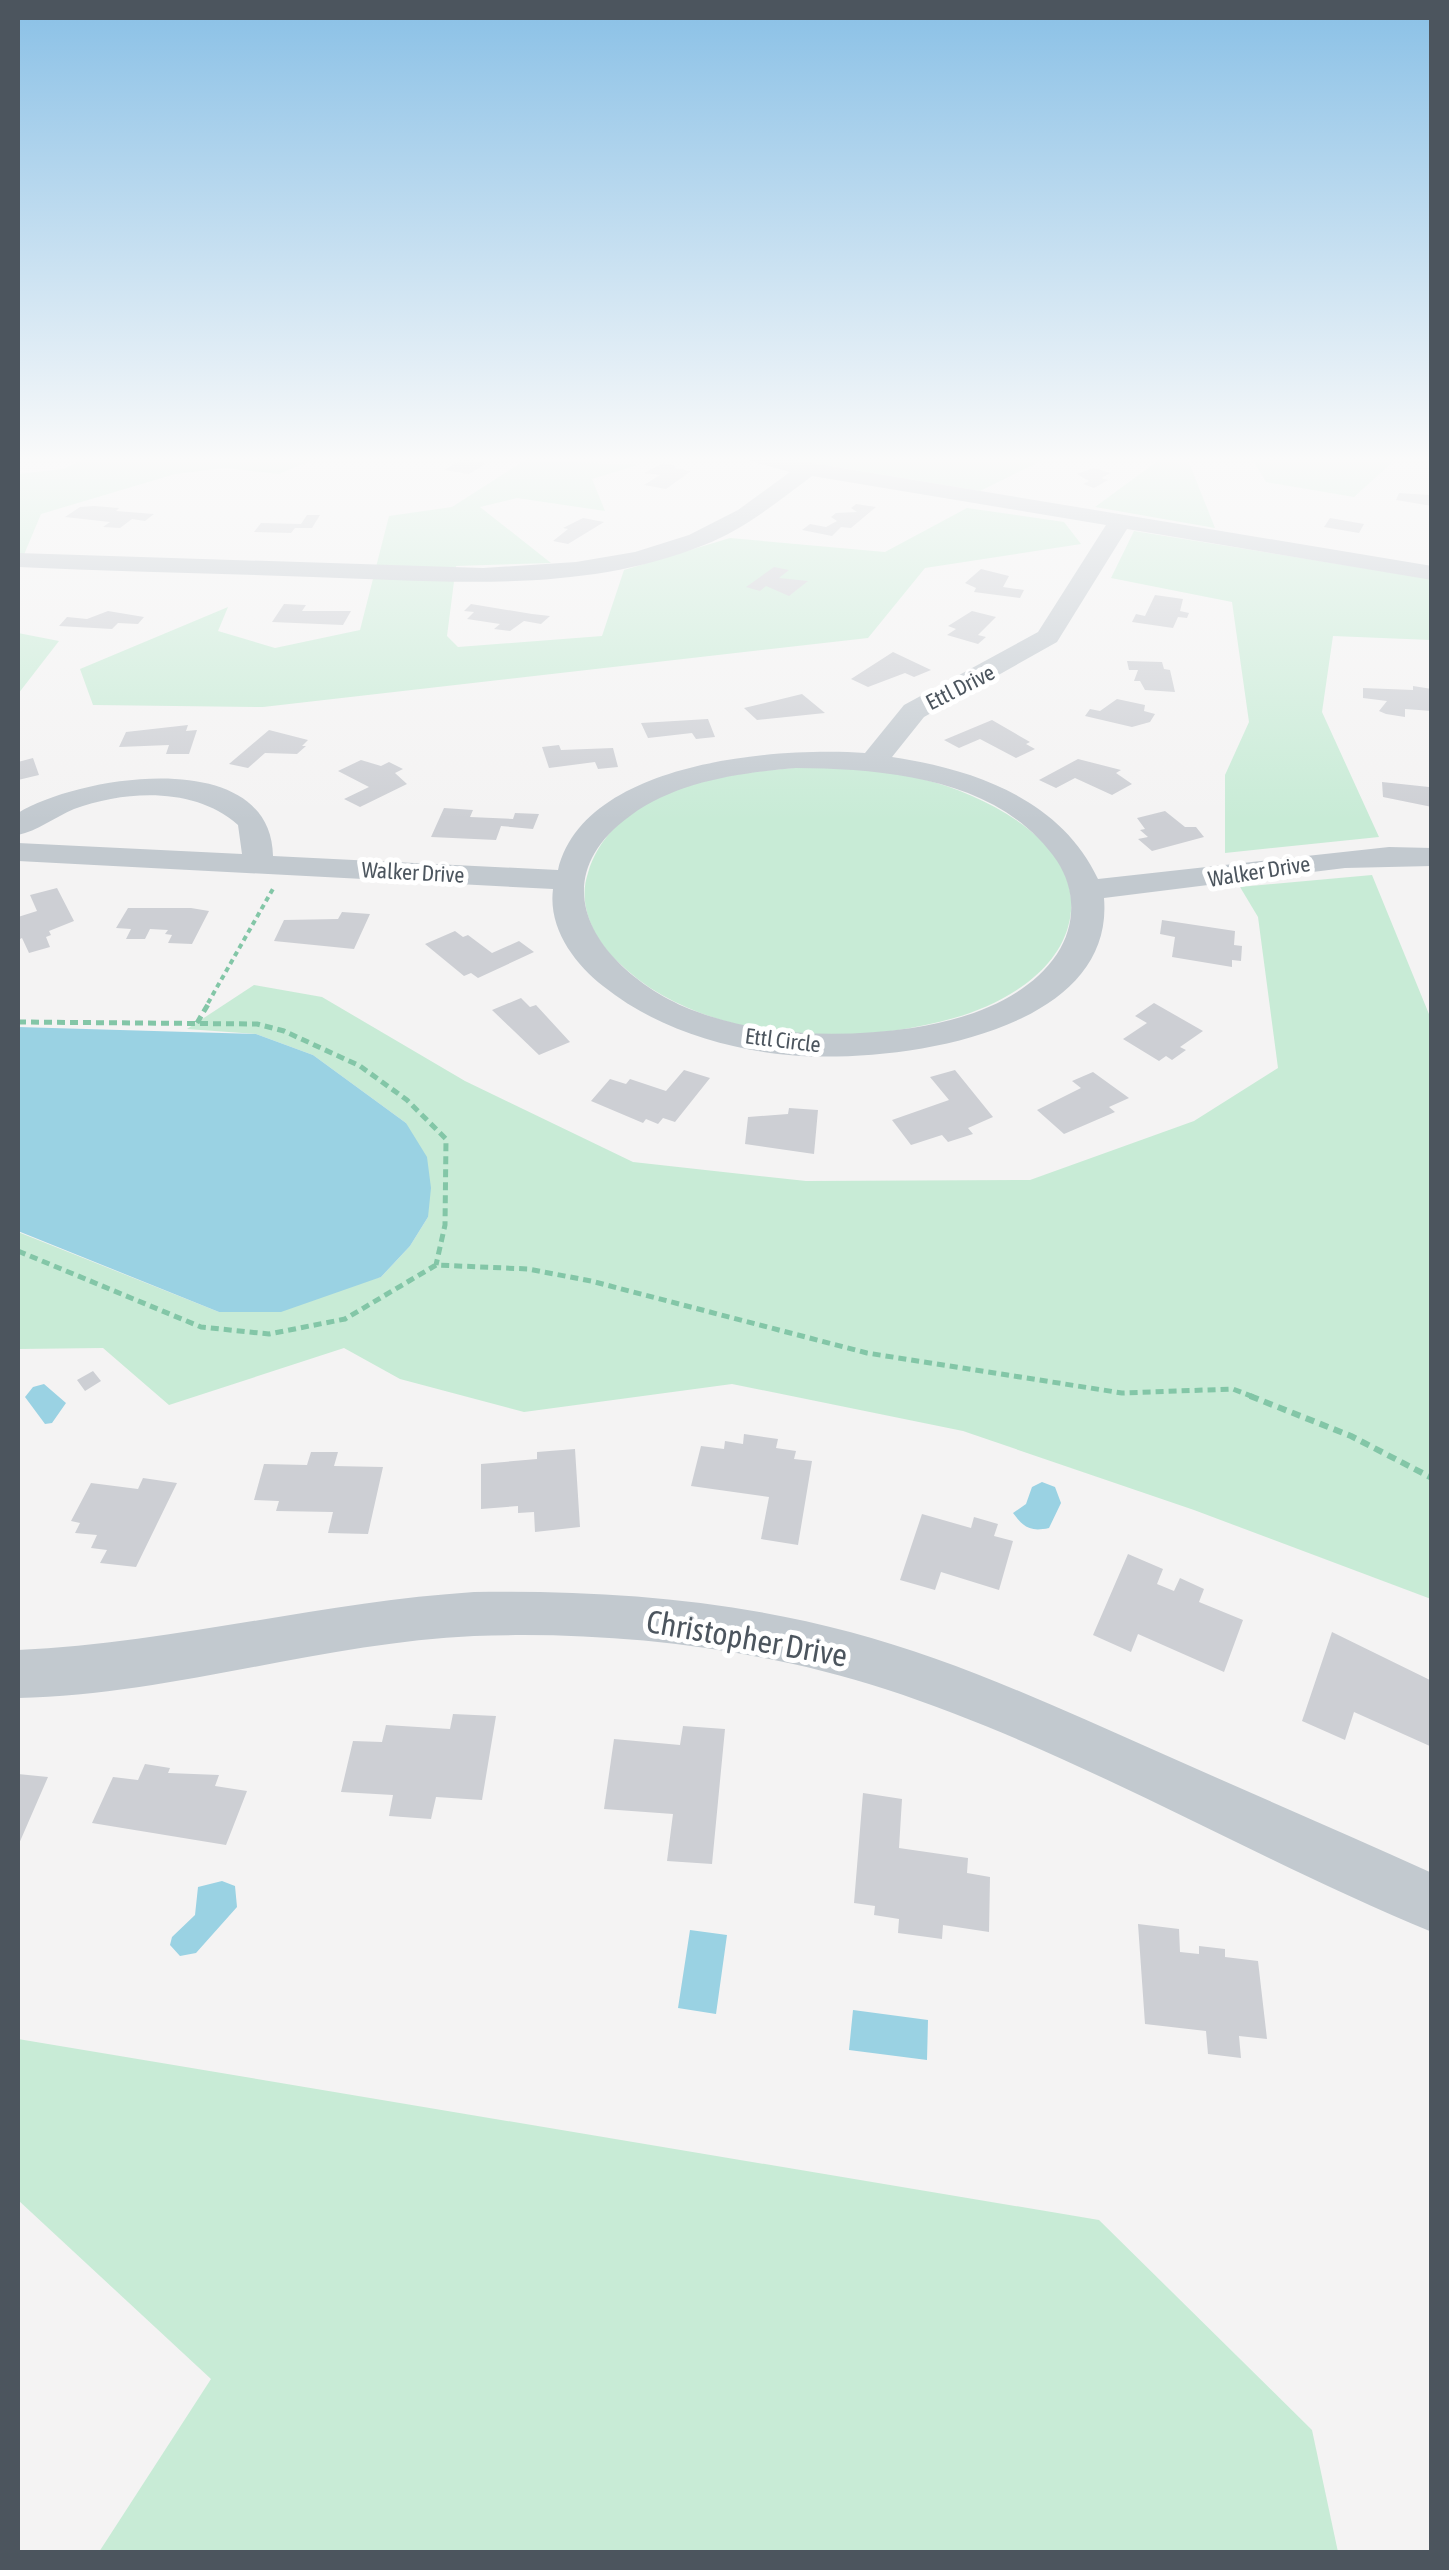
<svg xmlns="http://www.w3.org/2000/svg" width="1449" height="2570" font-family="'Asap Condensed',sans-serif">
	<rect width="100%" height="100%" fill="#f4f3f3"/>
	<path fill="#c8ebd6" d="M83,460h229l-33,14 -54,-6 -50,6 -134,40 -18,43h-5v-83l45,-5z
		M525,460l113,5 -46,14 13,32 -88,-13 -37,9 71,56 -95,3 -9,70 11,11 144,-11 22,-66 106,-32 155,14 82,-44 97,14 17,22 -156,24 -57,70 -605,69 -170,-2 -13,-36 148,-62 -10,24 57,17 85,-18 29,-114 63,-9z
		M796,460h247l-63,31z
		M1159,460h29l27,68 -120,-21z
		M1253,460h142l-41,37 -88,-15z
		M1134,531l297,48v61l-98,-4 -11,76 57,125 -154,16v-78l24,-53 -17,-120 -121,-24z
		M18,633l41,8 -41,53z
		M828,766c33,3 66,5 98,14 62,16 165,67 142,147 -14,49 -69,78 -114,91 -104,30 -255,25 -337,-57 -23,-22 -40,-56 -29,-88 29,-94 160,-103 240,-107z
		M1372,875l59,144v580l-237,-89 -231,-79 -231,-47 -208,28 -124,-33 -56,-31 -175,57 -66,-57 -85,1v-117l201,80 162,-35 29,-31 18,-29 -22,-94 -93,-68 -57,-21 -69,-5 67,-44 68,12 143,84 168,81 173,19 224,-1 164,-59 84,-53 -20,-151 -18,-30z
		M18,2039l1081,181 213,210 26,122h-1239l112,-173 -193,-179z"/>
	<path fill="#9ad2e3" d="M18,1027l238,7 57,21 93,68 21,34 4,31 -3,29 -18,29 -29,31 -100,35h-62l-201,-81z
		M44,1384l22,19 -14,20 -7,1 -20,-27 8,-10z
		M1042,1482l13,5 6,16 -12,25c-18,4 -25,0 -36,-15l13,-9 6,-17z
		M222,1881l13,5 2,21 -41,46 -16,3 -10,-11 2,-8 23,-22 3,-28z
		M690,1930l37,5 -11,79 -38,-6z
		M853,2010l75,10 -1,40 -78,-10z"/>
	<path fill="#cdcfd4" d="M461,460h11l15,3 -18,11 -25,-4z
		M663,463l14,3 -3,2 17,3 -25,18 -22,-4 16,-10 -16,-2z
		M1094,468l17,5 -10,5 7,2 -14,8 -11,-4 6,-3 -12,-7z
		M1399,493l30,2 3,11 -36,-6z
		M856,504l20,3 -25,21 -10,-1 -9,9 -30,-6 8,-6 16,3 11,-6 -6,-4 5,-4 21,-1 -6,-4z
		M94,506l25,2 -3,3 38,3 -9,7 -13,-2 -12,9 -17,-1 7,-5 -45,-5 15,-10z
		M307,515h13l-8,13h-17l-4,5 -37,-1 7,-9 40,1z
		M583,518l21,4 -36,22 -15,-3 15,-12 -5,-1z
		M1330,518l34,6 -5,9 -35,-6z
		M774,567l15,3 -10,8 29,3 -19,15 -23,-10 -6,5 -14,-4z
		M981,569l28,7 -6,11 21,3 -4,8 -46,-6 2,-4 -11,-5z
		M1155,595l28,4 -3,12 9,2 -2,5 -9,-1 -5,11 -41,-6 4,-8 9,2z
		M284,604l22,1 -4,6h49l-8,14 -71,-3z
		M471,604l61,10 18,2 -9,8 -17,-3 -14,10 -16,-2 6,-5 -33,-5 7,-7 -10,-1z
		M108,611l36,6 -6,7 -20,-1 -6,6 -53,-3 8,-9 20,2z
		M972,611l24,6 -18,18 8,2 -8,7 -31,-9 9,-6 -8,-3z
		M893,652l38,18 -17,7 -9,-4 -37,14 -17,-8z
		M1127,661l35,1 2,7 6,1 5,22 -30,-2 -5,-9h-6l4,-11h-9z
		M1413,686l19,3v22l-27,-2v8l-19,-3 -7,-3 8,-10 -24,-3v-10l50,2z
		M802,694l23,19 -68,7 -13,-12z
		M1117,699l28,6 -1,6 11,3 -5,8 -18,5 -47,-11 5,-7 10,2z
		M708,719l7,18 -19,2 -4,-6 -44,5 -7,-15z
		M992,720l38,22 -4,2 9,5 -19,9 -36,-19 -21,9 -15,-8z
		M188,725l-2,6 11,-1 -8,24h-23l3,-9 -50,2 7,-15z
		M269,730l39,10 -6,6h4l-9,8 -32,-1 -17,15 -19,-4z
		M559,745l2,5 52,-2 5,19 -20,2 -3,-7 -46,6 -7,-21z
		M33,758l6,17 -21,5v-18z
		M1078,759l43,11 -5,3 16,11 -20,11 -37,-17 -19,10 -17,-8z
		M361,760l20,6 8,-4 14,7 -8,4 12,11 -47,23 -16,-8 25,-12 -31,-16z
		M1382,782l47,5 3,20 -49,-10z
		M444,808l29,2 -3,7 43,2 2,-6 24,1 -6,15 -32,-3 -5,14 -65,-3z
		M1165,811l20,16h11l8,10 -52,14 -14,-12 10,-2 -8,-7 5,-1 -8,-11z
		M57,888l17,33 -25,10 2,4 -5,2 4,10 -21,6 -7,-15 -4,2v-23l19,-6 -7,-16z
		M128,908h63l18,3 -17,33 -24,-1 4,-8 -7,-1 3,-4 -18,-1 -5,10h-19l5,-10 -15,-1z
		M342,912l28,2 -16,35 -80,-8 10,-21 54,-1z
		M1162,920l73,11 -1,14 8,1 -1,15 -9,-1v7l-60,-10 3,-20 -15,-3z
		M455,931l8,6 5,-2 24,18 27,-12 15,11 -56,26 -7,-5 -7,3 -39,-32z
		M521,998l9,9 6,-2 34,37 -31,13 -47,-45z
		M1154,1003l49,28 -23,16 6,3 -14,10 -6,-4 -7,5 -36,-22 24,-16 -12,-7z
		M684,1070l26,8 -35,44 -12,-4 -5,6 -12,-5 -3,4 -52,-22 19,-22 16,5 4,-5 36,12z
		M955,1070l38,47 -25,11 5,6 -25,8 -6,-7 -31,10 -19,-25 57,-20 -19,-23z
		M1093,1072l36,26 -20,9 6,5 -51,22 -27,-24 44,-22 -9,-7z
		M789,1108l29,2 -4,44 -69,-10 3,-27 40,-3z
		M93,1371l8,10 -16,10 -8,-11z
		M744,1434l34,5 -2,9 20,3 -2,8 18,2 -14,84 -37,-6 8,-42 -78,-11 10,-40 23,3 1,-8 18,3z
		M575,1449l5,78 -45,5 -1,-20 -16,1v-7l-37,3v-45l56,-5v-7z
		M311,1452h27l-4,14 49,1 -15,67 -40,-1 5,-21 -57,-1 3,-10 -25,-1 10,-36 43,1z
		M143,1478l34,5 -41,84 -36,-4 7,-13 -16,-2 6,-13 -22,-2 5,-10 -9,-2 20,-38 47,6z
		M922,1514l49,14 3,-11 24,7 -4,12 19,5 -14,49 -58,-18 -6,18 -35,-10z
		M1128,1554l35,15 -6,15 17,7 6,-13 24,11 -5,13 44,18 -19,52 -86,-38 -7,18 -38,-17z
		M1332,1632l100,49v66l-78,-35 -9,28 -43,-19z
		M453,1714l43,2 -14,84 -46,-3 -5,22 -42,-3 4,-21 -52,-3 12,-51 29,1 4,-17 64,4z
		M683,1726l42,3 -13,135 -45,-3 6,-47 -69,-5 10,-70 66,6z
		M145,1764l25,4 -2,5 51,2 -4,11 32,5 -21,54 -134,-22 21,-46 25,3z
		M18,1774l30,3 -30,69z
		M863,1793l39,6 -3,49 69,10 -1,15 23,4 -1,55 -46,-7 -1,14 -44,-6 1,-14 -25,-4 1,-9 -21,-3z
		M1138,1924l41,5 1,23 19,2v-8l26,3v8l33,4 9,78 -28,-3 2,22 -33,-4 -2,-23 -61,-7z"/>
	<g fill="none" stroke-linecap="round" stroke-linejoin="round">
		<path stroke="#83c6a7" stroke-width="4" stroke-dasharray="5 4" stroke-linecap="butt" d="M208,1003l66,-116"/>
		<path stroke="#83c6a7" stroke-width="5" stroke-dasharray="8 5" stroke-linecap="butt" d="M18,1022l239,2 27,7 76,35 47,34 39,39 -1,86 -9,40
			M197,1023l13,-22
			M18,1251l183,76 68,7 76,-15 91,-54 92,4 63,12 276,72 255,40 111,-4 23,9"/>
		<path stroke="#83c6a7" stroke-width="6" stroke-dasharray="9 6" stroke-linecap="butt" d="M1250,1396l101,40 81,42"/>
		<path fill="#c2c9cf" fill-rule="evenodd" d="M746,460h48l638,106v14l-305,-51 -70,113 -133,75 -32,40c81,12 169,42 206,122l291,-32 43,1v18l-87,2 -241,30c12,142 -228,168 -326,156 -63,-8 -125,-28 -175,-68 -29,-23 -55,-58 -50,-97l-535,-28v-18l224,11 -4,-29c-43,-38 -111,-35 -164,-16 -19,8 -37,22 -56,26v-22c62,-38 253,-68 255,43l285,14c26,-109 218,-123 307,-117l39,-48 134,-73 68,-107 -294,-49c-35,26 -67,53 -108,69 -124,50 -261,36 -391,32 -98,-4 -197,-5 -295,-10v-14l465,15 93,-6 59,-10 54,-17 49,-25 52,-38zM796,768c92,1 204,10 261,93 19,29 19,64 0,93 -31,46 -92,66 -145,74 -71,10 -148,9 -217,-17 -85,-32 -164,-123 -65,-195 47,-35 110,-43 166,-48z
			M474,1592c127,-2 253,7 376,40 105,28 205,74 304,118 92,41 185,81 278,123v59c-183,-75 -359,-182 -547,-243 -131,-42 -273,-58 -411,-53 -154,7 -302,59 -456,62v-48c154,-7 303,-48 456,-58z"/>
	</g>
	<linearGradient id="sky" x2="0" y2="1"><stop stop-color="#89c0e6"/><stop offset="0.56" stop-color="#fafafa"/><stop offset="1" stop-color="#fafafa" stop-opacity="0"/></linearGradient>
	<rect width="1449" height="820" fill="url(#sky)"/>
	<g text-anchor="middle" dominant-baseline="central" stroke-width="10" stroke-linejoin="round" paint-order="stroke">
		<g font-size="22" fill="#4c555e" stroke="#fff">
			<text transform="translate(960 687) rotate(-27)">Ettl Drive</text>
			<text transform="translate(1259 871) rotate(-9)">Walker Drive</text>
			<text transform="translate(413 872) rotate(3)">Walker Drive</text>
			<text transform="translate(783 1040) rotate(7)">Ettl Circle</text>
		</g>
		<g font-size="32" fill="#4c555e" stroke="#fff">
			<text transform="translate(747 1638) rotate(10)">Christopher Drive</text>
		</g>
	</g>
	<rect width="1449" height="2570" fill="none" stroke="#4c555e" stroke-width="40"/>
</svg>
